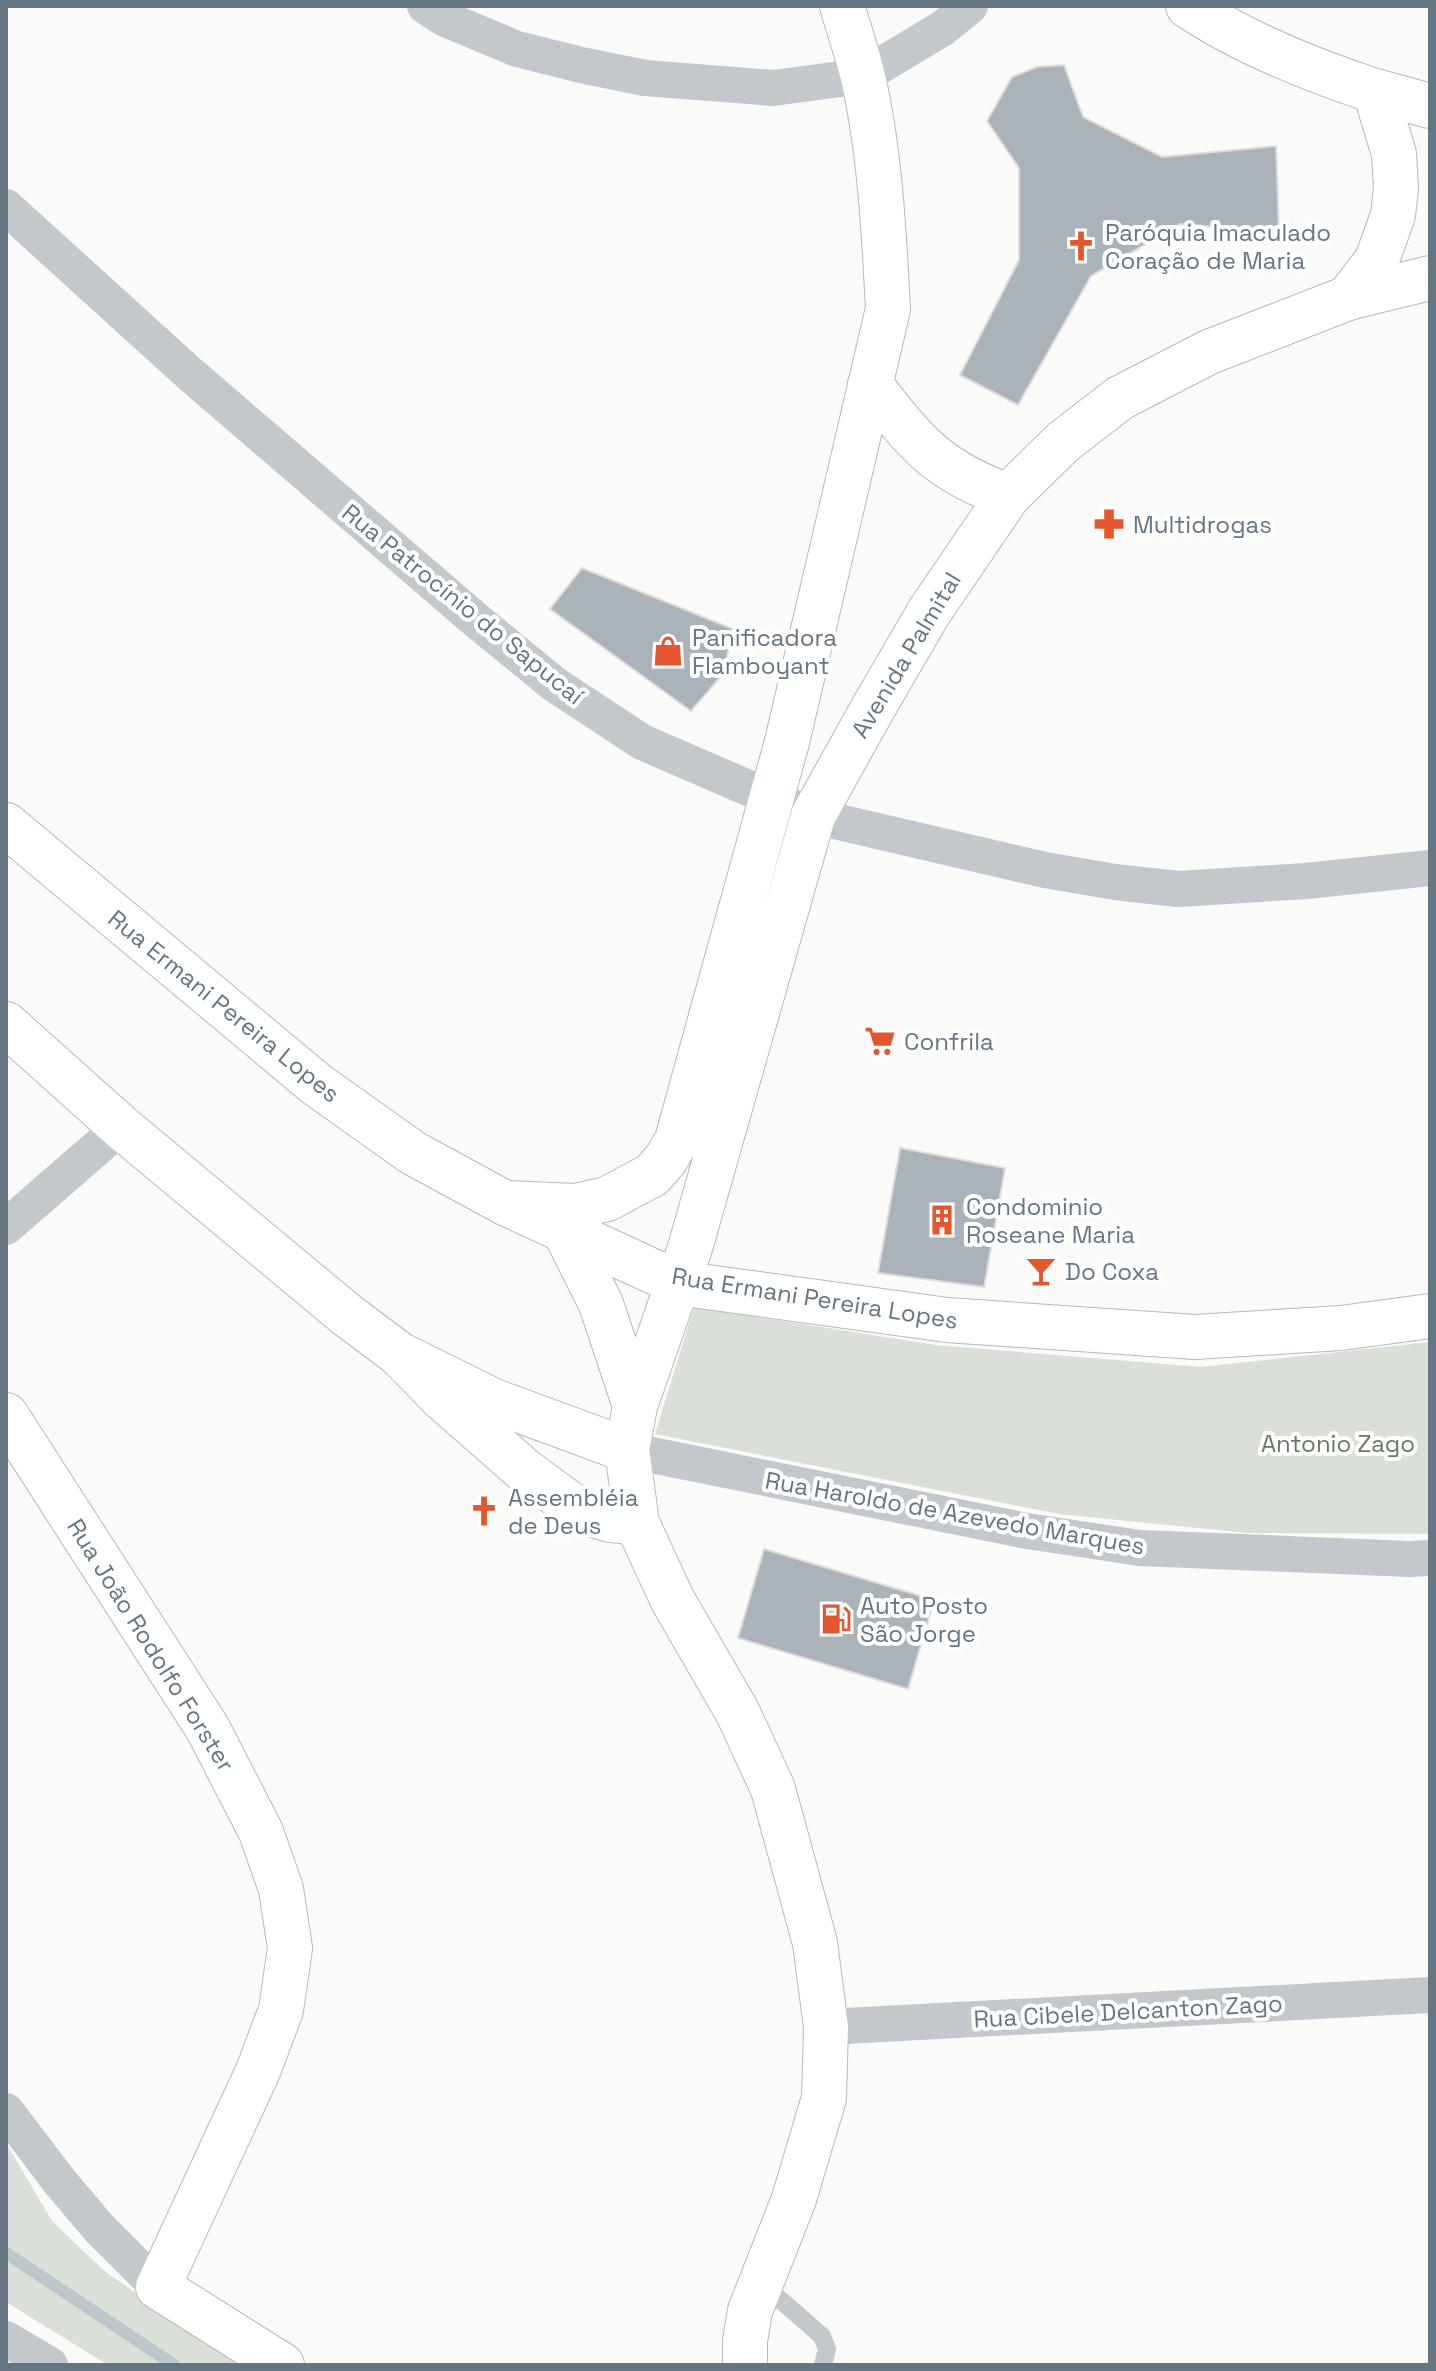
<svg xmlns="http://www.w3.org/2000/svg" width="1436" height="2371" font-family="'Space Grotesk',sans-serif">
	<rect width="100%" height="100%" fill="#fafaf8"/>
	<path fill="#dadfd7" d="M694,1307l242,38 265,22 229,-25v192l-182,-1 -189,-19 -404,-80z
		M6,2143l46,78 51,49 136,95h-131l-102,-63z"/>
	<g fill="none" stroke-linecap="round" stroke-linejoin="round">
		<path stroke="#bbc7cb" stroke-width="12" d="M6,2253l168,112"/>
	</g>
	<path fill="#aab3b9" stroke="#dcdcda" stroke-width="2" d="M1064,65l19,52 79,40 114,-11 3,86 -99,-8 -89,52 -73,129 -58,-30 59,-115v-92l-32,-47 25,-44 25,-10z
		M582,568l151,61 -10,45 -32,37 -141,-102z
		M900,1148l105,20 -21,119 -106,-14z
		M764,1549l170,51 -26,89 -170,-51z"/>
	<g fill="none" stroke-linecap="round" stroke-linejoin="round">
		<g stroke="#b3babf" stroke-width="46">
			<path id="secondary" d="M1375,91l55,15
				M1348,298l82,-20
				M6,1024l115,103 226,188 52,39 95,47 133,49
				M678,1283l269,37 248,17 146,-9 89,-12"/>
		</g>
		<g stroke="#b5babe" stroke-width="46">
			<path id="primary" d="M870,384c45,58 66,86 138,112
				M6,825l310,259 97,69 92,50 173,80
				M505,1203l71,3 31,-7 45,-24 14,-16 11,-19 110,-398 101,-433c-4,-77 -8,-157 -25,-232 -6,-24 -14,-48 -21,-71
				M565,1232l36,72 34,102
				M399,1354l44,45 81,71 54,40 32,10 27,3
				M6,1415l202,314 53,103 20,57 9,59 -9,62 -23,61 -100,216 124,78
				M745,2365v-24l5,-30 44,-112 30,-101 2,-71 -11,-84 -42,-154 -35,-76 -66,-114 -35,-76 -10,-73 8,-44 55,-158 123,-432 59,-106 57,-98 79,-116 55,-54 57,-44 89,-46 139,-54 29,-38 16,-45 3,-27 -2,-34 -19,-63c-64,-21 -130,-47 -187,-85"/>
		</g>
		<path stroke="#c3c8cc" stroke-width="18" d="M761,2283l61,53 5,13 -4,16"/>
		<path stroke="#c3c8cc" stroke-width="36" d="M425,6l20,13 72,30 64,16 64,13 128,10 90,-12 80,-48 27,-22
			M6,207l184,167 287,247 77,63 88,58 171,74 232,54 70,12 63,7 128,-8 124,-13
			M6,1227l115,-100
			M627,1450l400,81 113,17 270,11 20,-1
			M826,2027l604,-32
			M6,2111l54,71 39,46 59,59
			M6,2339l44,26"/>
		<use href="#secondary" stroke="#fff" stroke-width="44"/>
		<use href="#primary" stroke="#fff" stroke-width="44"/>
	</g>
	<defs>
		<g id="church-bare" transform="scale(2.4)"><path d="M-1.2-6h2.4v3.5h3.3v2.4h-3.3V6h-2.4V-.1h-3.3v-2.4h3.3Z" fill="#e4572e" stroke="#fff" stroke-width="2.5" paint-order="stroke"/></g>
		<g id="pharmacy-bare" transform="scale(2.4)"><path d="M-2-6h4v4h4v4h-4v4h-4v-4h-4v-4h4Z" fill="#e4572e" stroke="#fff" stroke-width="2.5" paint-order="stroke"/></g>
		<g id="shop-bare" transform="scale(2.4)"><path d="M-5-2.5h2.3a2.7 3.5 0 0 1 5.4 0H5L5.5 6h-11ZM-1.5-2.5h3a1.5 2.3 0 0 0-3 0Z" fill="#e4572e" stroke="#fff" stroke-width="2.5" paint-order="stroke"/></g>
		<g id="supermarket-bare" transform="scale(2.4)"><path d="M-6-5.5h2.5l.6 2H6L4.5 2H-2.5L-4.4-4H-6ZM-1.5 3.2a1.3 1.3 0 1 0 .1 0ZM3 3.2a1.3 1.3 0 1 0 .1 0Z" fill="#e4572e" stroke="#fff" stroke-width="2.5" paint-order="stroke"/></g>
		<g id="building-bare" transform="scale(2.4)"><path d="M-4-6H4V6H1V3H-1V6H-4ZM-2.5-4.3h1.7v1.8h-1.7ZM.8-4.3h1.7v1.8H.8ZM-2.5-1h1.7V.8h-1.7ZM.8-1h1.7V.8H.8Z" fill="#e4572e" stroke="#fff" stroke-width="2.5" paint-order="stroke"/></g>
		<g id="bar-bare" transform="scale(2.4)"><path d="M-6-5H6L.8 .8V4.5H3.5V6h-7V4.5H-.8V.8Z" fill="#e4572e" stroke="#fff" stroke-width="2.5" paint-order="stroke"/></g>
		<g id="fuel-bare" transform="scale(2.4)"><path d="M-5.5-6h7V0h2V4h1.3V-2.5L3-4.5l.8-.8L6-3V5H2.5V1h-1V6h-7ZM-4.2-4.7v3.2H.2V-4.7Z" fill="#e4572e" stroke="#fff" stroke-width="2.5" paint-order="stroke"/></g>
	</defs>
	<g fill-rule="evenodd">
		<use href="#church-bare" x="1081" y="246"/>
		<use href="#pharmacy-bare" x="1109" y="524"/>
		<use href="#shop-bare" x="668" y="651"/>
		<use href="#supermarket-bare" x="880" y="1041"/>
		<use href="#building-bare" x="942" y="1220"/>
		<use href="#bar-bare" x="1041" y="1271"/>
		<use href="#church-bare" x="484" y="1511"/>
		<use href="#fuel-bare" x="836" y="1619"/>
	</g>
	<g text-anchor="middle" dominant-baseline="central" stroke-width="8" stroke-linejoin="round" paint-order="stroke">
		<g font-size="24" fill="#657683" stroke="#fff" text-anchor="start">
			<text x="1105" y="232">Paróquia Imaculado<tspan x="1105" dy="28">Coração de Maria</tspan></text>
			<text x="1133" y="524">Multidrogas</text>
			<text x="692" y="637">Panificadora<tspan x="692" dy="28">Flamboyant</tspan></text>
			<text x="904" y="1041">Confrila</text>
			<text x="966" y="1206">Condominio<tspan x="966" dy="28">Roseane Maria</tspan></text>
			<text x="1065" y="1271">Do Coxa</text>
			<text x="508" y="1497">Assembléia<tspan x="508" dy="28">de Deus</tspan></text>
			<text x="860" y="1605">Auto Posto<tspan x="860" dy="28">São Jorge</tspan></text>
		</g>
		<g font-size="24" fill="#657683" stroke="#fff">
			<text transform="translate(463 604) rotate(39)">Rua Patrocínio do Sapucaí</text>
			<text transform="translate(906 655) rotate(-59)">Avenida Palmital</text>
			<text transform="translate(224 1006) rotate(39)">Rua Ermani Pereira Lopes</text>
			<text transform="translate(815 1298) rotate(9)">Rua Ermani Pereira Lopes</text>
			<text transform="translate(955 1513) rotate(10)">Rua Haroldo de Azevedo Marques</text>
			<text transform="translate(151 1645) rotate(58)">Rua João Rodolfo Forster</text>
			<text transform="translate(1128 2011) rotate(-3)">Rua Cibele Delcanton Zago</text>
		</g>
		<g font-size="24" fill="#687a64" stroke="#fff">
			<text x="1338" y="1443">Antonio Zago</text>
		</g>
	</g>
	<rect width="1436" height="2371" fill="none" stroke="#657683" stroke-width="16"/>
</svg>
